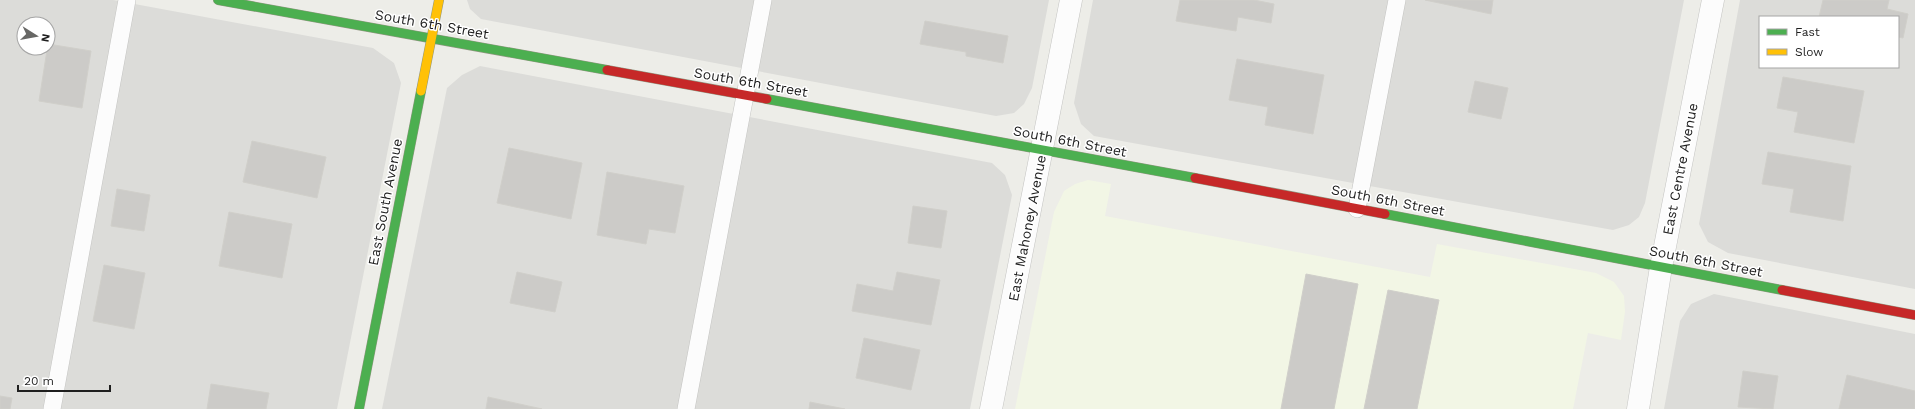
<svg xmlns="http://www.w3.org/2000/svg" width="1915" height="409" font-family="'Work Sans',sans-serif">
	<rect width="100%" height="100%" fill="#edede8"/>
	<path fill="#dcdcd9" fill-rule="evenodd" d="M0,0h113l260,48 21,15 7,20 -64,326h-337zM24,24h24v24h-24z
		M467,0h582l-17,88 -8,16 -10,9 -18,3 -515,-97 -11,-10z
		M1093,0h591l-39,203 -6,14 -10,8 -16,5 -519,-94 -13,-12 -7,-21z
		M1740,0h175v289l-187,-36 -20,-11 -9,-18zM1760,17h138v50h-138z
		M480,66l512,97 13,12 7,20 -42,214h-588l65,-321 15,-13z
		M1714,294l201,40v75h-251l16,-88 11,-17z"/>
	<path fill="#f2f6e5" d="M1088,180l23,4 -6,32 325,61 7,-33 159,29 18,9 10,14 1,16 -4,28 -33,-7 -15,76h-558l39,-197 10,-21 11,-7z"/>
	<path fill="#cccbc8" stroke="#d0cfca" d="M1180,0h74l20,4 -3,19 -33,-6 -2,14 -60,-10z
		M1425,0h68l-2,14z
		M1823,0h66l-2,9 21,5 -5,24 -5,-1v-20h-79z
		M925,21l83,15 -5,27 -37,-7v-4l-46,-8z
		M48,44l43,7 -9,57 -43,-7z
		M1237,59l87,16 -11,59 -48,-9 3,-18 -39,-7z
		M1783,77l81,14 -10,52 -60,-11 4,-20 -21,-4z
		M1475,81l33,7 -7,31 -33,-7z
		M252,141l74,16 -9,41 -74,-16z
		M509,148l73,15 -11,56 -74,-16z
		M1768,152l83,14 -8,55 -53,-9 4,-23 -32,-5z
		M607,172l77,14 -9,47 -26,-4 -3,15 -49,-9z
		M117,189l33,6 -6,36 -33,-5z
		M913,206l34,5 -6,37 -33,-5z
		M229,212l63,12 -10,54 -63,-12z
		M104,265l41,8 -11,56 -41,-8z
		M517,272l45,10 -7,30 -45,-9z
		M897,272l43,8 -9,45 -79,-14 5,-27 36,7z
		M1306,274l52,10 -24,125h-53z
		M1388,290l51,10 -22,109h-53z
		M864,338l56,12 -9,40 -55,-12z
		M1743,371l35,5 -5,33 -35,-2z
		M1847,375l68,16v18h-76z
		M211,384l58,9 -3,16h-59z
		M0,396l12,2 -2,11h-10z
		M488,397l54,12h-56z
		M810,402l35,7h-36z"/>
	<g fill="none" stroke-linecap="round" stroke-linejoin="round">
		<g stroke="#c4c4c2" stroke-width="18">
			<path id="lane" d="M1357,209l40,-209
				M52,409l75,-409
				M686,409l77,-409"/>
		</g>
		<g stroke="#c4c4c2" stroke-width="23">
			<path id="street" d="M991,409l80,-409
				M1638,409l23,-142 52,-267"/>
		</g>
		<g stroke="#919781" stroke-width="10">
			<path id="fast" d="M218,0l389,70
				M767,99l428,79
				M1385,214l397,76
				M359,409l62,-318"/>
		</g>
		<g stroke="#919781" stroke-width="10">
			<path id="slow" d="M421,91l18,-91"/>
		</g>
		<g stroke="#919781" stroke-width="10">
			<path id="jam" d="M607,70l160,29
				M1195,178l190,36
				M1782,290l133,25"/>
		</g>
		<use href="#lane" stroke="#fcfcfc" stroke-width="17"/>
		<use href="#street" stroke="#fcfcfc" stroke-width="22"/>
		<use href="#fast" stroke="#4caf50" stroke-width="9"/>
		<use href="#slow" stroke="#ffc107" stroke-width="9"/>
		<use href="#jam" stroke="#c62828" stroke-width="9"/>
	</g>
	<g text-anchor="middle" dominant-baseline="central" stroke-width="3" stroke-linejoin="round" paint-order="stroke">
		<g font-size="14" fill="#1f1f1f" stroke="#fff">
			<text transform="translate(432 24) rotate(10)">South 6th Street</text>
			<text transform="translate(751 82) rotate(10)">South 6th Street</text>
			<text transform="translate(1070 141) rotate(11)">South 6th Street</text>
			<text transform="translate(1680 169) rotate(-79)">East Centre Avenue</text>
			<text transform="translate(1388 200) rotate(11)">South 6th Street</text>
			<text transform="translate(385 202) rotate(-79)">East South Avenue</text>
			<text transform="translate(1027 228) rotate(-79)">East Mahoney Avenue</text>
			<text transform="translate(1706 261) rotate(11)">South 6th Street</text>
		</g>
	</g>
	<rect x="1759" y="16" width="140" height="52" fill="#ffffff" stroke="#a5a5a5"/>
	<rect x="1767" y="29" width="20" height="6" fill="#4caf50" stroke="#a5a5a5"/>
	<text x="1795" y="36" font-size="12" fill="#1f1f1f">Fast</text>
	<rect x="1767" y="49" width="20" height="6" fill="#ffc107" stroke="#a5a5a5"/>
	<text x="1795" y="56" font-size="12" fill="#1f1f1f">Slow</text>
	<g transform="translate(36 36) rotate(101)"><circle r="19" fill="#ffffff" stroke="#a5a5a5"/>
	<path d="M0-3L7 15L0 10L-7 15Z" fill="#676765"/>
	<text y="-6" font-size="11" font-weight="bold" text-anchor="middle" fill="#1f1f1f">N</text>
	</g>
	<path d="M18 385v6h92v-6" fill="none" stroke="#1f1f1f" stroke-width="2"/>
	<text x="24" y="385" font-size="12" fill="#1f1f1f" stroke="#ffffff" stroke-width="3" paint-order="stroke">20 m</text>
</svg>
